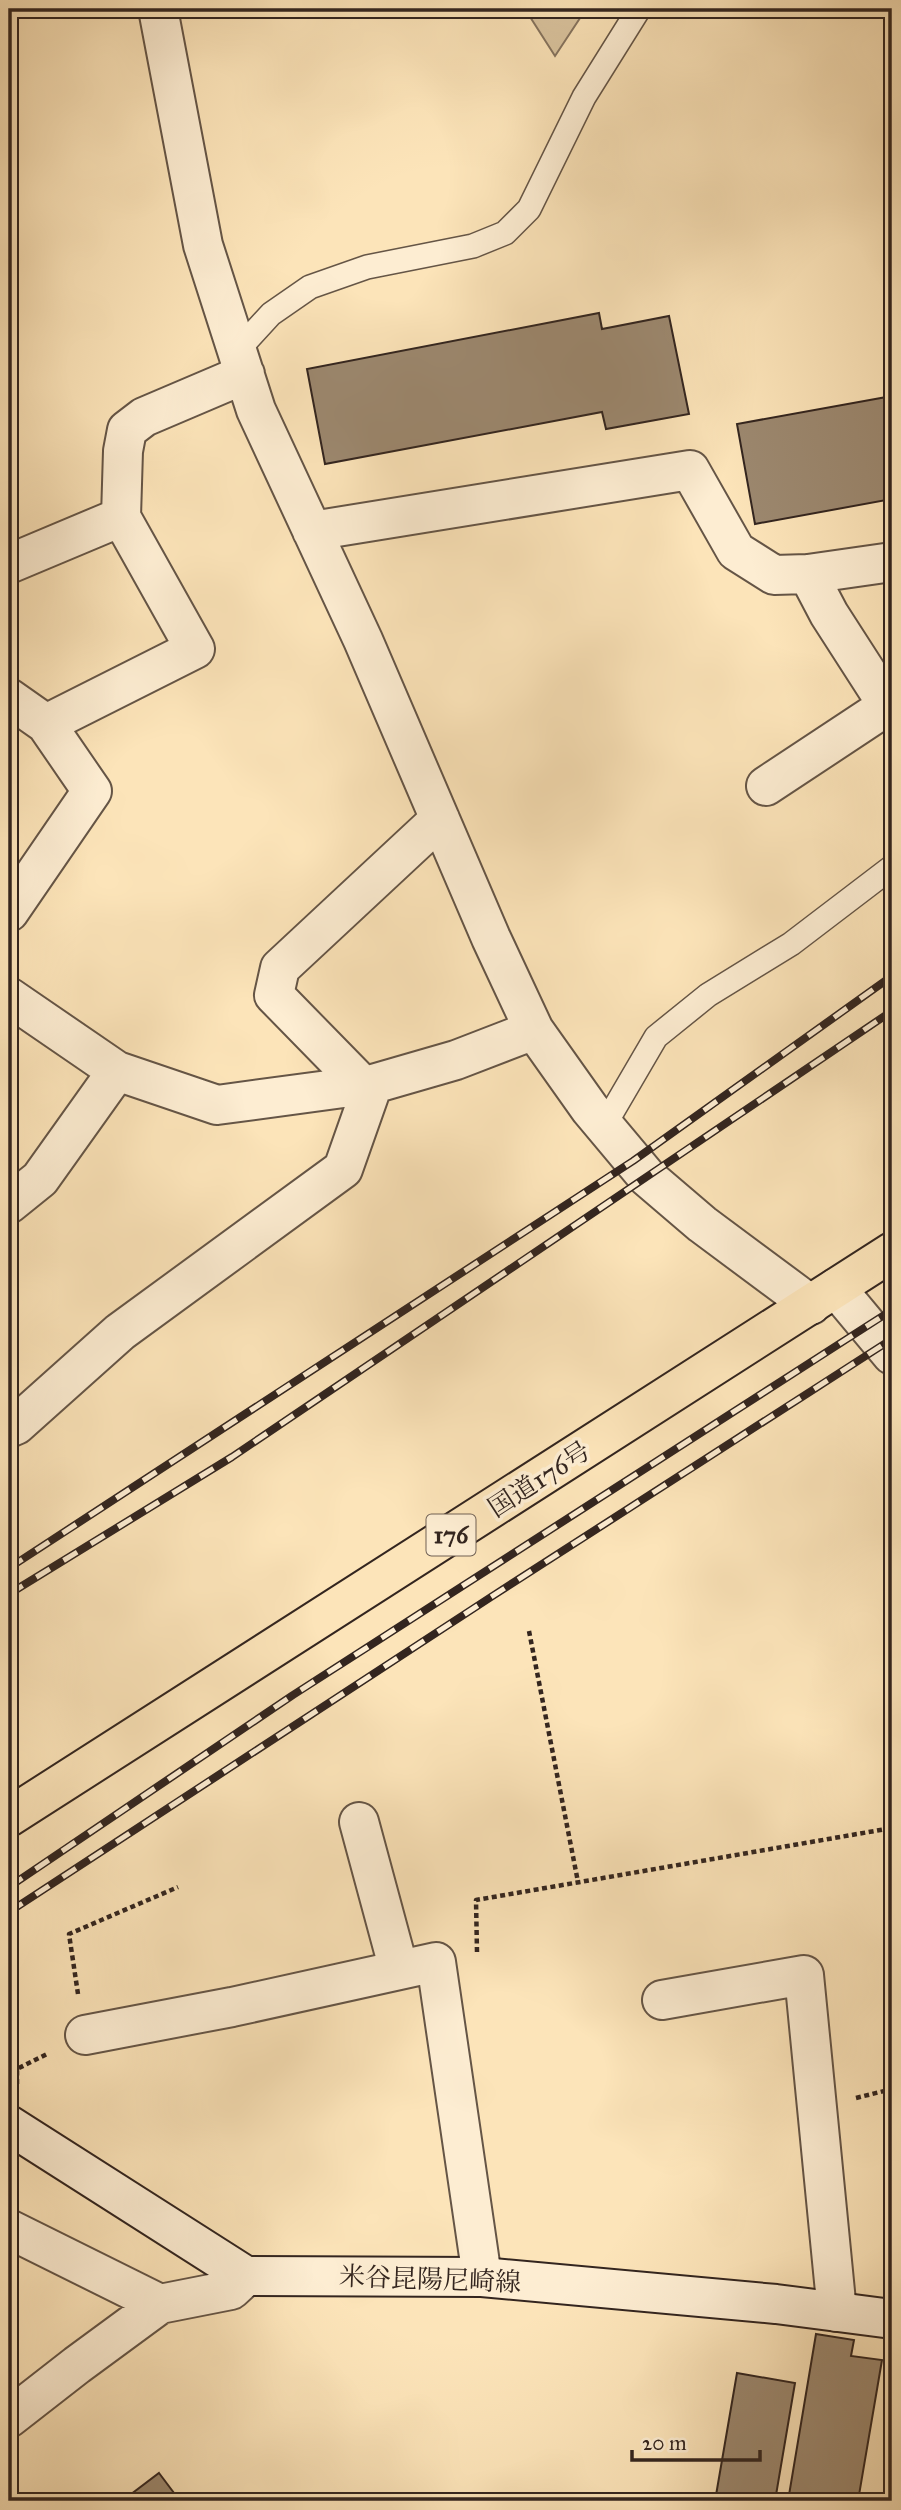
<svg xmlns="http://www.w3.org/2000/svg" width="901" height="2510" font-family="'IM FELL Great Primer','Noto Serif JP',serif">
	<rect width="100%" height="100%" fill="#fce4b9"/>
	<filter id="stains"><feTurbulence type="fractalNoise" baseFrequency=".00286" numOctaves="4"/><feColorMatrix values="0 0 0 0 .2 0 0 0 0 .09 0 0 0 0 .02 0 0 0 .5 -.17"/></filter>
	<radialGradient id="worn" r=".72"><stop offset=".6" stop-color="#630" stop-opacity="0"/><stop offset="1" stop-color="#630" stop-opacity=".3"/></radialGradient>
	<path fill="#dac49f" stroke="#86745f" stroke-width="2" d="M525,9h61l-31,47z"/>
	<path fill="#9c886f" stroke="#33251f" stroke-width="2" d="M599,313l3,16 67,-13 20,98 -83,15 -4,-17 -277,52 -18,-95z
		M892,396v103l-137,25 -18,-100z
		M816,2334l38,6 -3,16 31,4 -24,141 -30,-4 -1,4h-39z
		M737,2373l58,10 -20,118h-60z
		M159,2473l21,28h-58z"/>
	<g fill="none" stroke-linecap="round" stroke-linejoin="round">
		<g stroke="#655546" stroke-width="26">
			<path id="service" d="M237,351l34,-37 39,-27 57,-20 106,-21 32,-13 24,-24 55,-112 55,-88
				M604,1126l52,-89 52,-42 83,-51 101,-77"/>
		</g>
		<g stroke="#655546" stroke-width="42">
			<path id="minor" d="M158,9l45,236 53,165 107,230 128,298 43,92 56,79 57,68 55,47 109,81
				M312,531l378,-61 46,81 38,24 34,-1 84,-12
				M9,564l112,-47
				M808,574l21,40 63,98
				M9,698l37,26 46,67 -83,121
				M46,724l149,-75 -74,-132 2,-66 4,-21 17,-13 101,-43
				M766,786l121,-80
				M9,997l108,74 100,34 156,-21
				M362,1085l-88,-90 6,-27 160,-149
				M9,1204l31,-25 77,-108
				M836,1288l56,67
				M9,1428l7,-3 104,-93 223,-163 30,-85 83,-24 78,-30
				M359,1822l40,148
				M662,2000l142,-25 33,337
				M85,2035l147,-28 204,-45 46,315
				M9,2229l151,75
				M9,2418l68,-53 83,-61 71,-14 15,-14"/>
		</g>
		<g stroke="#33251f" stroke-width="42">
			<path id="secondary" d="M9,2125l237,151 236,1 294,27 116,15"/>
		</g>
		<g stroke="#33251f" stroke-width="42">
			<path id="trunk" d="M9,1817l883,-565"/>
		</g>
		<path stroke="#33251f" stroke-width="4.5" stroke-dasharray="5 3.5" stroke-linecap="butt" d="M529,1631l49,251
			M477,1952l-1,-52 416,-72
			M78,1994l-9,-60 109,-47
			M17,2084v-15l32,-16
			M856,2098l36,-9"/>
		<use href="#service" stroke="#fdedd2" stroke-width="23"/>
		<use href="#minor" stroke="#fdedd2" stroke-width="38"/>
		<use href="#secondary" stroke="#fdedd2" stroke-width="38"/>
		<use href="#trunk" stroke="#fce4b9" stroke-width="38"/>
		<g stroke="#33251f" stroke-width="8">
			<path id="rail" d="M9,1568l624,-407 259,-185
				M9,1594l223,-137 660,-446
				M9,1887l284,-192 599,-385
				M9,1912l482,-315 401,-258"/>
		</g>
		<use href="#rail" stroke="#fdedd2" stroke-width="5" stroke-dasharray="16" stroke-linecap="butt"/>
	</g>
	<g text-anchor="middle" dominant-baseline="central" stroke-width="7" stroke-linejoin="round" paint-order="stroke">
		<rect fill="#fdedd2" stroke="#706155" stroke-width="2" x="426.5" y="1514.5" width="49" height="41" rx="5"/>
		<g font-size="24" font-weight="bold" fill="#33251f">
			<text x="451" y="1535">176</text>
		</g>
		<g font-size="26" fill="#33251f" stroke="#fdedd2">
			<text transform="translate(539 1479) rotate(-33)">国道176号</text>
			<text transform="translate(430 2279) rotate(2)">米谷昆陽尼崎線</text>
		</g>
	</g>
	<rect width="901" height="2510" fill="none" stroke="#fce4b9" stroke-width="35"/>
	<rect x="10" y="10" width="880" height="2489" fill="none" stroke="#33251f" stroke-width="3.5"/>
	<rect x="18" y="18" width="866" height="2475" fill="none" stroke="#33251f" stroke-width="2"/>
	<path d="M632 2450v10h128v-10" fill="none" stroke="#33251f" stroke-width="3.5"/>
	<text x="642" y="2450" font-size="21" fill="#33251f" stroke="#fdedd2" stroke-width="5" paint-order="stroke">20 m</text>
	<rect width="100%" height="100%" filter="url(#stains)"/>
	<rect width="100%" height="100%" fill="url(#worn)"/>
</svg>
